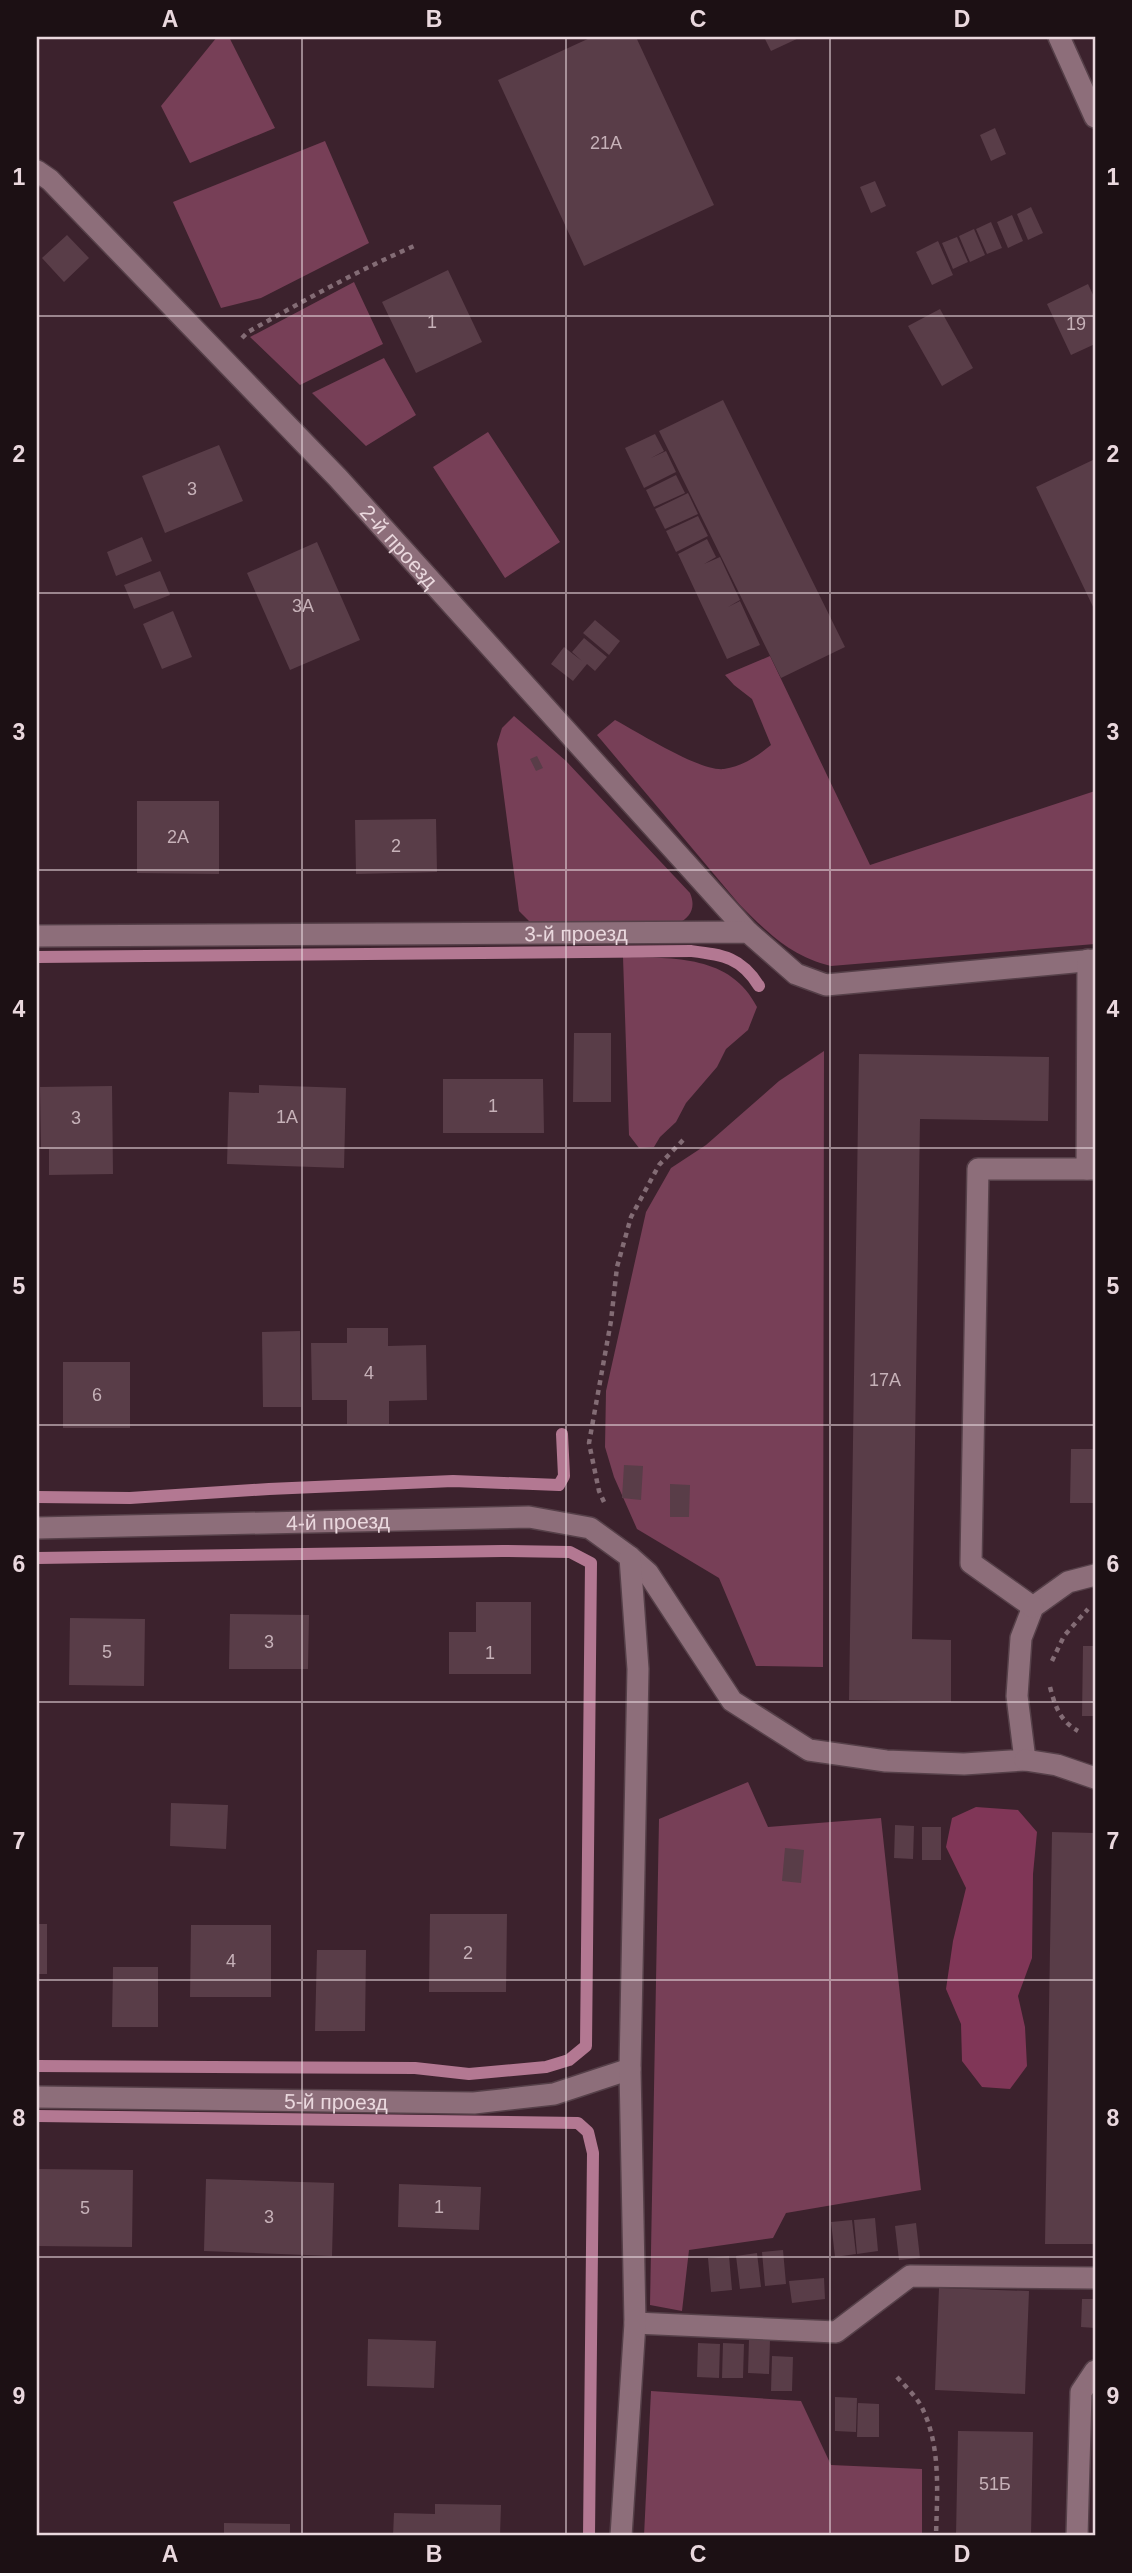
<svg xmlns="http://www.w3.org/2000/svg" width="1132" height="2573" font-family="Arial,sans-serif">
	<rect width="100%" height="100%" fill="#3c222d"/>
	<path fill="#773f57" d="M217,37h12l46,91 -85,35 -29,-57z
		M325,141l44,102 -108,55 -40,10 -48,-106z
		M354,282l29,62 -83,41 -50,-48z
		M384,358l32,57 -50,31 -54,-53z
		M488,432l72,110 -55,36 -72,-111z
		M770,656l100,209 225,-74v153l-264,22c-41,-10 -63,-33 -92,-62l-142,-169 18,-15c23,12 85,52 109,49 19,-3 32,-12 47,-24l-19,-46 -18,-14 -9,-10z
		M514,716l52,45 124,132c6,14 1,25 -12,30l-148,-1 -11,-11 -22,-167 5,-16z
		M623,957c51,1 108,-2 134,50l-9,23 -22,19 -9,18 -31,36 -10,19 -16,15 -6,10 -15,1 -10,-13z
		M824,1051l-1,616 -67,-1 -37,-88 -82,-49 -23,-52 -9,-30 1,-56 40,-179 25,-44 35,-23 73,-64z
		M748,1782l20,45 113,-9 40,372 -135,23 -13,25 -84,12 -7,61 -32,-6 9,-486z
		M651,2391l150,10 30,64 91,4v67h-278z"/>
	<path fill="#803657" d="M976,1807l42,3 19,22 -4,42 -1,84 -14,38 7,31 2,39 -17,23 -28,-2 -20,-26 -1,-37 -15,-35 7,-48 13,-53 -20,-41 6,-29z"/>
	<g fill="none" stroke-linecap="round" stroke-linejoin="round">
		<path stroke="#b37892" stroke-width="12" d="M37,957l654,-6c32,4 50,6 68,35
			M37,1497l93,1 139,-9 184,-8 106,4 5,-9 -2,-42
			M37,1558l465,-7 68,1 21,11 -5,483 -17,14 -23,7 -77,7 -54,-6 -378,-2
			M37,2116l541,7 10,9 5,21 -4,383"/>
	</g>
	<path fill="#593d48" d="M592,37h44l78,168 -130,61 -86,-186z
		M764,37h37l-30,14z
		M995,128l11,26 -15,7 -11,-26z
		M875,181l11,25 -15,7 -11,-26z
		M1031,207l12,26 -15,7 -11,-26z
		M1012,215l11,26 -15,7 -11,-26z
		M991,222l11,26 -15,6 -11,-25z
		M974,229l11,26 -15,7 -11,-26z
		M67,235l22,23 -25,24 -22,-24z
		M957,237l11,25 -15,7 -11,-26z
		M938,241l15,34 -21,10 -16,-33z
		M448,270l34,72 -66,31 -34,-71z
		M1088,284l7,15v45l-24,11 -24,-51z
		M940,309l33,59 -31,18 -34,-60z
		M723,400l122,247 -64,31 -122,-247z
		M655,434l9,17 -13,7 15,-7 10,21 -32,16 -19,-40z
		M219,445l24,56 -78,32 -23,-57z
		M1095,459v152l-59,-124z
		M676,475l9,18 -31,14 -8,-17z
		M688,493l10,21 -33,15 -10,-20z
		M698,516l10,20 -32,16 -10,-21z
		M142,537l10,24 -36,15 -9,-24z
		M707,539l9,18 -12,7 16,-7 20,43 -12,7 12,-6 20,44 -33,14 -49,-105z
		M317,542l43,98 -70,30 -43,-97z
		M160,571l10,24 -36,14 -10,-24z
		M173,611l19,46 -30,12 -19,-45z
		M595,620l25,21 -11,14 -26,-22z
		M584,638l23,19 -12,14 -8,-7 -14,17 -22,-17 13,-17 18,14 -10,-9z
		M537,756l6,12 -7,3 -6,-12z
		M137,801h82v73l-82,-1z
		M436,819l1,53 -81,2 -1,-54z
		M574,1033h37v69h-38z
		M859,1054l190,3 -1,64 -128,-2 -8,520 39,1v62l-102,-2z
		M443,1079h100l1,54h-101z
		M259,1085l87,3 -2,80 -117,-4 2,-72 30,1z
		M112,1086l1,88 -64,1v-26h-8l-1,-62z
		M347,1328h41v18l38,-1 1,55 -38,1v23h-42v-24h-35l-1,-57h36z
		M300,1331l1,76h-38l-1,-75z
		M63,1362h67v66h-67z
		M1071,1449h24v54h-25z
		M624,1465l19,1 -2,34 -19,-2z
		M670,1484l20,1 -1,32h-19z
		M476,1602h55v72h-82v-42h27z
		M230,1614l79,1 -1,54h-79z
		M70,1618l75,1 -1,67 -75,-1z
		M1083,1646h12v70h-13z
		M171,1803l57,2 -2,44 -56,-3z
		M895,1825l19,1 -1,33 -19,-1z
		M922,1827h19v33h-19z
		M1052,1832l43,1v411h-50z
		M785,1848l19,2 -3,33 -19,-2z
		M430,1914h77l-1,78h-77z
		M37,1924h10v50h-10z
		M191,1925h80v72h-81z
		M317,1950h49l-1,81h-50z
		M113,1967h45v60h-46z
		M37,2169l96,1 -1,77 -95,-1z
		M206,2179l128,4 -2,73 -128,-5z
		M399,2184l82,3 -2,43 -81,-3z
		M875,2218l3,33 -21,3 -3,-34z
		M852,2220l4,34 -21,3 -4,-35z
		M916,2223l4,35 -21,2 -4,-34z
		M783,2250l3,34 -21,2 -3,-34z
		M757,2253l4,34 -21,2 -4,-33z
		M729,2256l3,34 -21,2 -3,-34z
		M824,2278l1,21 -33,4 -3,-22z
		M939,2288l90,3 -4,103 -90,-4z
		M1082,2299h13v29l-14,-1z
		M368,2339l68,2 -2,47 -67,-2z
		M749,2339l21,1 -1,34 -21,-1z
		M698,2343l22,1 -1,34 -22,-1z
		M723,2343l21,1 -1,34h-21z
		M772,2356l21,1 -1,34h-21z
		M835,2397l22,1 -1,34 -21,-1z
		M858,2403l21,1v33h-22z
		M958,2431l75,1 -2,104h-75z
		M435,2504l66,1 -1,31h-107l1,-23 41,1z
		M224,2523l66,1v12h-66z"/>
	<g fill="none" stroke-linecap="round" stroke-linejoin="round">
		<g stroke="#564049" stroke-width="24">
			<g id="minor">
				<path d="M1059,37l36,80"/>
				<path id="s1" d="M37,171l13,9 288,298 410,454"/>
				<path id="s2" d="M37,936l711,-4 48,42 30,11 269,-25"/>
				<path d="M1087,1169l1,-209"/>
				<path id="s3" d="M37,1528l492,-11 61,11 40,29 18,16 84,128 77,49 77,11 78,3 61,-4 -8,-64 4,-58 12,-31 35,-25 27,-7"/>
				<path d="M1033,1607l-62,-44 7,-394h117"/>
				<path d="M1025,1760l32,5 38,13"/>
				<path id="s4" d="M37,2097l437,6 80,-9 76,-25"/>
				<path d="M635,2323l201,9 74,-56 185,2"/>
				<path d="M621,2536l14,-213 -5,-254 8,-400 -8,-112"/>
				<path d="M1077,2536l4,-144 14,-21"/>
			</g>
		</g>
		<path stroke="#836c75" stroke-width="4.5" stroke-dasharray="5 5" stroke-linecap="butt" d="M242,338l6,-6c55,-31 109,-61 166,-86
			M604,1502l-5,-11 -10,-48 22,-122 6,-54 14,-50 28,-52 27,-28
			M1052,1661l12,-25 24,-27
			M1050,1687c5,19 10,34 28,44
			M897,2377c10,11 22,22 27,35 17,38 13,83 12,124"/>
		<use href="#minor" stroke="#8d6e7a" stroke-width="21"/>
	</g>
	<path fill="none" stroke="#ead8de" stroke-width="2" stroke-opacity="0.55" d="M302,37v2499M566,37v2499M830,37v2499M37,316h1058M37,593h1058M37,870h1058M37,1148h1058M37,1425h1058M37,1702h1058M37,1980h1058M37,2257h1058"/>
	<g text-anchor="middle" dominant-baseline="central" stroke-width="6" stroke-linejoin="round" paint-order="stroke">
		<g font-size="18" fill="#c6b1b8">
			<text x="606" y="143">21А</text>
			<text x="432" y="322">1</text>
			<text x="1076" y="324">19</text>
			<text x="192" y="489">3</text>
			<text x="303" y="606">3А</text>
			<text x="178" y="837">2А</text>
			<text x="396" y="846">2</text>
			<text x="493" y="1106">1</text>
			<text x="287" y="1117">1А</text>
			<text x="76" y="1118">3</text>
			<text x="369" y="1373">4</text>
			<text x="885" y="1380">17А</text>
			<text x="97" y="1395">6</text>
			<text x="269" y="1642">3</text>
			<text x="107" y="1652">5</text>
			<text x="490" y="1653">1</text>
			<text x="468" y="1953">2</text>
			<text x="231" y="1961">4</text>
			<text x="439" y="2207">1</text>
			<text x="85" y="2208">5</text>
			<text x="269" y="2217">3</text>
			<text x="995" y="2484">51Б</text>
		</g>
		<g font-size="21" fill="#ead8de" stroke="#1c1014">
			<text stroke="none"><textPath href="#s1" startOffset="522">2-й проезд</textPath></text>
			<text stroke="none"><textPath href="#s2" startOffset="539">3-й проезд</textPath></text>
			<text stroke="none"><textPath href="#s3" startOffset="301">4-й проезд</textPath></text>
			<text stroke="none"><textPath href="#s4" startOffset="299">5-й проезд</textPath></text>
		</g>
	</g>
	<rect width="1132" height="2573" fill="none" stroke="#1c1014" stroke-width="77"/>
	<rect x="38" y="38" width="1056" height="2496" fill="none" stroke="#ead8de" stroke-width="2.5"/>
	<g font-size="23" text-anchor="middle" font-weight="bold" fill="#ead8de">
		<text x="170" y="27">A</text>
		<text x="434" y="27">B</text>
		<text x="698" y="27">C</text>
		<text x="962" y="27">D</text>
		<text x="19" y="185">1</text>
		<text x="1113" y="185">1</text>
		<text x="19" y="462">2</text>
		<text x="1113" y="462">2</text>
		<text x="19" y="740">3</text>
		<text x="1113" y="740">3</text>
		<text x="19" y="1017">4</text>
		<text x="1113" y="1017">4</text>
		<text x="19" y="1294">5</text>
		<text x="1113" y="1294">5</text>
		<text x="19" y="1572">6</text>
		<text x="1113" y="1572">6</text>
		<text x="19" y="1849">7</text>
		<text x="1113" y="1849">7</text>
		<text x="19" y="2126">8</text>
		<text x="1113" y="2126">8</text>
		<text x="19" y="2404">9</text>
		<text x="1113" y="2404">9</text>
		<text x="170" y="2562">A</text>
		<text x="434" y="2562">B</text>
		<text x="698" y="2562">C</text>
		<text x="962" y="2562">D</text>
	</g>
</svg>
